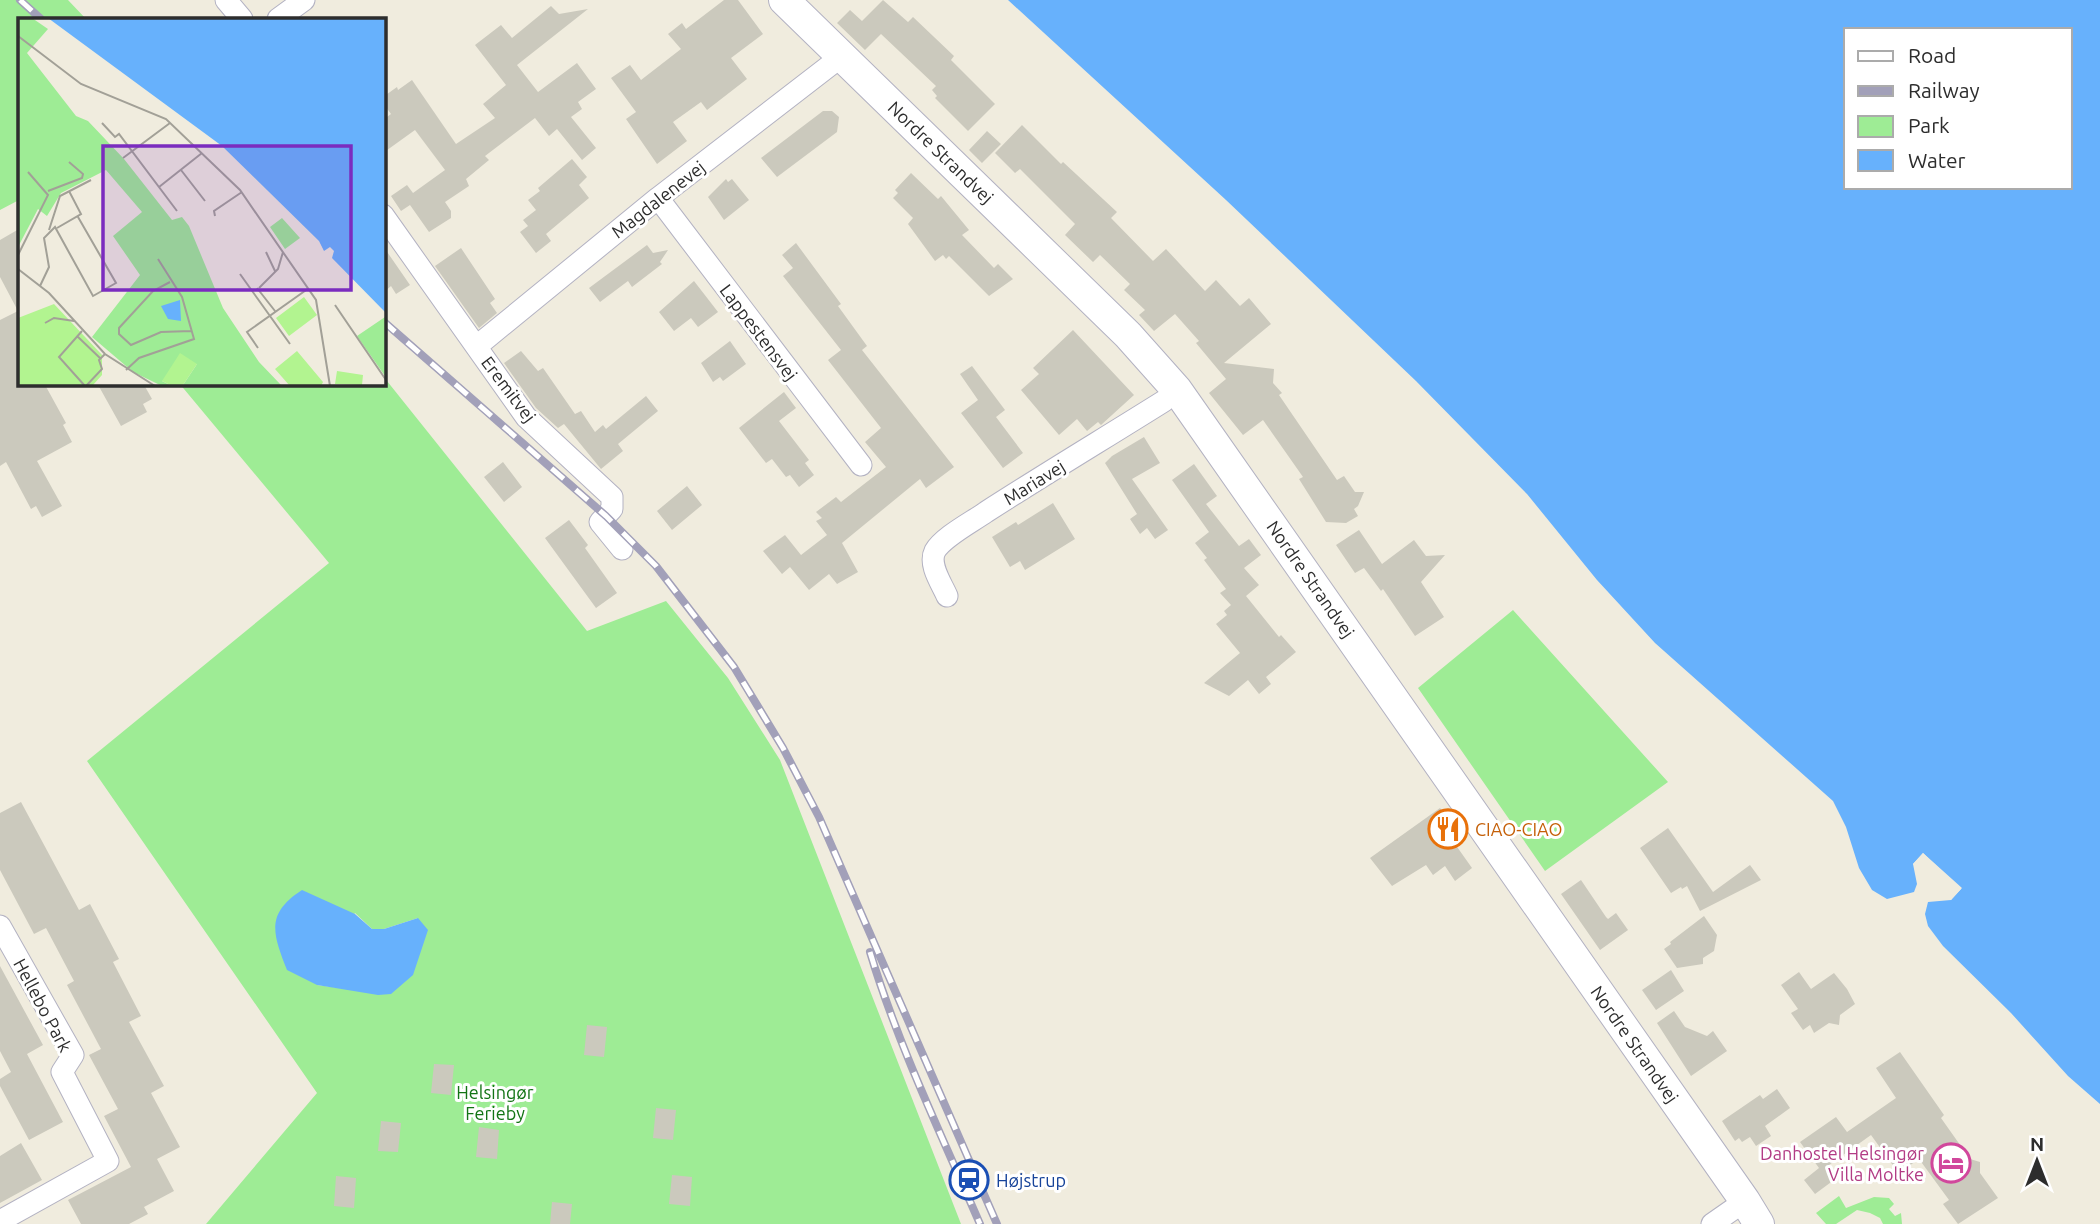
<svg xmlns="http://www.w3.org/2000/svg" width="2100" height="1224" font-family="Ubuntu,sans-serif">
	<rect width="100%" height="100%" fill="#f0ecde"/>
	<path fill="#9eec95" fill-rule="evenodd" d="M0,0h68l18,19h-67v181l-19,10z
		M383,376l204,255 79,-30 62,77 52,82 181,464h-755l111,-131 -230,-332 242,-198 -150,-180h204zM355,913l17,16h12l34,-11 -71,71 -30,-4z
		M1513,610l155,172 -123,89 -127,-183z
		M1839,1196l7,12 28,-11 15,1 5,6 -5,5 6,7 6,-3 1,11h-19l-3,-6 -10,-5 -13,-3 -21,14h-10l-10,-11z"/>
	<path fill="#67b1fc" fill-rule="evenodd" d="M1008,0h1092v1104l-32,-28 -57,-63 -68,-67 -15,-20 -3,-12 3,-12 23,-2 10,-11 -38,-36 -10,11 4,20 -3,8 -27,7 -15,-9 -13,-22 -13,-41 -13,-26 -178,-158 -58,-63 -70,-86 -111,-113 -190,-181zM1846,30h224v157h-224z
		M302,890l53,24 17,15h12l34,-11 10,12 -15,45 -22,19 -13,1 -61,-10 -30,-15c-14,-36 -22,-56 15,-80z"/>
	<path fill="#f0ecde" d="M1923,853l39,35 -11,12 -3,-4 9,-8 -34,-30 -6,7v3l-4,-4z"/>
	<path fill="#cbc9bd" d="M724,0h14l25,34 -32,24 16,21 -40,31 -6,-8 -28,20 14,19 -30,23 -31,-45 10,-7 -25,-34 19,-13 11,15 40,-31 -13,-15 14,-11 4,6z
		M883,0l25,22 5,-5 41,39 -3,4 44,44 -27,27 -33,-33 2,-2 -5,-6 4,-4 -55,-52 -16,16 -28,-27 13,-13 12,11z
		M551,6l8,8 29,-5 -71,56 21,27 39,-29 19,26 -18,13 4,7 -11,8 25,31 -14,12 -25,-31 -8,7 -14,-18 -50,38 4,4 -23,19 3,7 -24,16 6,9v7l-22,14 -19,-27 -9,6 -10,-15 16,-11 6,8 32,-23 -30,-40 -32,23v-33l8,-6 -8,-11v-6l14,-10 1,3 14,-10 44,64 39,-26 -12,-14 23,-19 -31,-40 26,-20 11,13z
		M823,111h9l7,6 -2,15 -60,45 -16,-19z
		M1022,125l39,39 2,-2 54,50 -6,6 42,43 13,-12 39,42 11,-11 24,26 9,-8 22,26 -47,39 50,6 -1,14 9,10 -3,2 58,85 7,-4 11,16h9l-6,14 -4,3 4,7 -12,7 -20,-1 -27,-43 4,-2 -40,-57 -20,15 -34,-42 17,-14 -30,-36 3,-2 -24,-27 -21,17 -15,-16 6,-5 -21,-20 6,-6 -30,-29 -7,7 -28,-27 10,-11 -55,-55 -5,4 -20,-20z
		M987,131l14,13 -19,19 -13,-13z
		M572,159l15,18 -8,8 10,13 -43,36 5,7 -15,12 -16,-21 8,-6 -5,-6 13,-10 -8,-10 12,-9 -2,-3z
		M911,173l27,26 3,-3 28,34 -7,5 32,33 4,-4 15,15 -24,17 -40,-40 -3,3 -3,-4 -8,6 -27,-37 5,-6 -20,-20 5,-5 -3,-3z
		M726,179l2,3 4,-3 17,21 -25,20 -16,-23z
		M19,229v154h25l22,40 -3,2 9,17 -35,19 25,45 -20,11 -6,-11 -5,3 -25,-47 -6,4v-146l18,-9 -18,-34v-37z
		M796,243l45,61 -3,2 29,40 -5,4 92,117 -28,21 -6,-9 -78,64 16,29 -21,12 -8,-10 -20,16 -19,-23 -8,7 -19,-23 22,-16 16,20 26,-20 -11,-14 6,-3 -6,-6 20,-15 5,5 45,-35 -21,-25 16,-14 -53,-68 13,-10 -58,-74 10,-8 -11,-13z
		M647,245l6,8 15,-3 -8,12 2,2 -30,23 -4,-6 -28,21 -11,-14z
		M383,246l27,39 -14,9 -5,-8 -8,7z
		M461,248l34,51 -5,4 7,10 -18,15 -44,-62z
		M694,281l24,31 -20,15 -7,-9 -17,13 -15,-19z
		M1073,330l61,65 -33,30 -3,-3 -11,9 -10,-12 -18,16 -38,-45 18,-16 -6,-6z
		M730,341l16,23 -23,17 -3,-4 -7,5 -12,-19z
		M521,351l17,20 5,-3 32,46 6,-3 14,21 8,-7 3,4 40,-33 12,15 -40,33 5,7 -22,18 -37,-45 -6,4 -22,-20 -32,-45z
		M972,366l33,44 -9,7 27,36 -20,15 -42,-55 17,-13 -18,-26z
		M97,383h46l9,16 -9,5 4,8 -26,14z
		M784,392l12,16 -17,13 30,39 -4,3 9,12 -15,12 -9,-12 -4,2 -14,-18 -6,4 -27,-35z
		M1144,437l16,26 -28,16 36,51 -13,9 -8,-11 -7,6 -10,-15 7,-5 -32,-51 7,-7z
		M503,462l19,25 -18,15 -20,-25z
		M1194,464l23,32 -11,8 33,42 10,-7 12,16 -17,13 15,17 -13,11 33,41 2,-2 15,17 -30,25 5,7 -12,10 -11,-14 -19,16 -25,-13 36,-30 -24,-29 11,-9 -3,-4 7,-6 -11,-12 6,-4 -22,-29 3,-2 -12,-15 14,-11 -37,-52z
		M687,486l15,19 -30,25 -15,-19z
		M1053,503l22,36 -50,31 -5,-9 -10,6 -18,-30 24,-15 2,3z
		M569,520l19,25 -3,3 32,45 -21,15 -51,-70z
		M1359,530l23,34 32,-24 12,16 19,-1 -24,27 23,35 -29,19 -32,-47 -2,2 -17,-23 -9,5 -19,-28z
		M21,802l58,108 11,-6 29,55 -6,3 28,54 -12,6 35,64 -13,7 29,54 -23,12 17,32 -30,16 4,7 -19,10h-48l-13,-24 63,-33 -27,-51 14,-7 -29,-54 12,-6 -34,-64 7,-4 -28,-53 -12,6 -34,-64v-57z
		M1440,808l22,32 -7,4 17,24 -17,13 -10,-15 -12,9 -7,-10 -34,21 -22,-28z
		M1668,828l45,64 37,-27 11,15 -61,31 -13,-25 -5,3 -1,-2 -10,6 -31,-45z
		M1581,880l25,37 2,2 8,-6 12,17 -28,20 -39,-56z
		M1704,916l13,19 -3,16 -11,7v6l-26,4 -13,-19 7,-5 -1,-2z
		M0,966l43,79 -16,9 36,68 -34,18 -29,-54v-7l11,-7 -11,-21z
		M1671,970l13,21 -28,19 -14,-20z
		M1799,972l12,17 23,-16 13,16 8,15 -15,11 -1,10 -10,-2 -15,10 -4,-8 -7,5 -12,-17 7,-4 -17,-24z
		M1674,1011l11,16 22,9 6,-5 14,20 -36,25 -34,-53z
		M587,1025l20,2 -3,30 -20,-2z
		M1900,1052l44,63 -3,3 29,41 10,3v11l18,25 -40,26 -15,-20 6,-4 -30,-41 -13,9 -2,-3 -7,6 -26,-36 -42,30 9,12 -23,17 -11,-14 15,-12 -19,-26 36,-25 11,15 49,-34 -20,-30z
		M434,1064l20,1 -3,30 -20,-2z
		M1777,1089l13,19 -25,18 6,10 -15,10 -6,-9 -8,5 -3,-4 -4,3 -13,-20 38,-26 3,4z
		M656,1108l20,2 -3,30 -20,-2z
		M381,1121l20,2 -3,29 -20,-1z
		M479,1127l20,3 -2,29 -21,-2z
		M21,1143l21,37 -42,23v-47z
		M672,1175l20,2 -2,29 -21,-2z
		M336,1176l20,2 -2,30 -20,-2z
		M552,1202l20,2 -2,20h-20z"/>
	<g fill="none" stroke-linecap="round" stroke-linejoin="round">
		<g stroke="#b3b2c2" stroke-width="23">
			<path id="minor" d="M226,0l16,19
				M278,19l26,-19
				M658,198l203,267
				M383,215l143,202 86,80v12l-12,13 22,27
				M477,346l181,-148 184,-142
				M947,596c-5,-12 -19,-31 -12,-45 8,-14 37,-29 51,-39 59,-38 119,-74 178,-111l13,-11
				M0,926l73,129 -11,17 46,89 -108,60
				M1712,1224l33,-23"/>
		</g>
		<g stroke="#b3b2c2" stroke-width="32">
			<path id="secondary" d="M784,0l344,335 49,55 568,811 14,23"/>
		</g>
		<use href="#minor" stroke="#fff" stroke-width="21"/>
		<use href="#secondary" stroke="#fff" stroke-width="30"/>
		<g stroke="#a2a0b9" stroke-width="8">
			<path id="rail" d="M20,0l21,19
				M383,321l223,195 50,50 78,101 49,81 36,69 178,407
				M870,952c28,93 71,182 110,272"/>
		</g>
		<use href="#rail" stroke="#fff" stroke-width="5" stroke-dasharray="16" stroke-linecap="butt"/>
	</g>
	<defs>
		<g id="restaurant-ring" transform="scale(2.0125)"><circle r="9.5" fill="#fff" stroke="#e8710a" stroke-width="1.5"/><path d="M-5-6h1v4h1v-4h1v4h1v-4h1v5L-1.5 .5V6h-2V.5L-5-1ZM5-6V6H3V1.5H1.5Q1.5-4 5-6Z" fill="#e8710a"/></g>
		<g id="hotel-ring" transform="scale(2.0125)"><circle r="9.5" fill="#fff" stroke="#d1479c" stroke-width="1.5"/><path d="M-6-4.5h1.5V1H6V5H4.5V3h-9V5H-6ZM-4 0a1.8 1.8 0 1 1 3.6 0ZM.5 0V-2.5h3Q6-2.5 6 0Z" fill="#d1479c"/></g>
		<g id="station-ring" transform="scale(2.0125)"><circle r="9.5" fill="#fff" stroke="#1a4fb4" stroke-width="1.5"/><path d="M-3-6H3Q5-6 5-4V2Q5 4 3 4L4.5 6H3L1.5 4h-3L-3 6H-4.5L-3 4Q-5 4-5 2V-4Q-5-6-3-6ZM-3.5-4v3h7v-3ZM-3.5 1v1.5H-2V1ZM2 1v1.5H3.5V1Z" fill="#1a4fb4"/></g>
	</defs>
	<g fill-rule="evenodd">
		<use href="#restaurant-ring" x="1448" y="829"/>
		<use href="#hotel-ring" x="1951" y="1163"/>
		<use href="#station-ring" x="969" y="1180"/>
	</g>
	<g text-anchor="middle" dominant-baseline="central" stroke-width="6" stroke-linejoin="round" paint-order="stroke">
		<g font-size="18" fill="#2d2d2d" stroke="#fff">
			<text transform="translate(941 152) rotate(44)">Nordre Strandvej</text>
			<text transform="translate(658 199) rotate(-38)">Magdalenevej</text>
			<text transform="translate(759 332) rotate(53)">Lappestensvej</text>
			<text transform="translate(509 389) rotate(53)">Eremitvej</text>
			<text transform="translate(1034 482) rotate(-32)">Mariavej</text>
			<text transform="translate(1311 579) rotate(55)">Nordre Strandvej</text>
			<text transform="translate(43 1005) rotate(62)">Hellebo Park</text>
			<text transform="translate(1635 1044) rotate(55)">Nordre Strandvej</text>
		</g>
		<g font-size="18" fill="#c56008" stroke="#fff" text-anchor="start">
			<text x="1475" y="829">CIAO-CIAO</text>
		</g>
		<g font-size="18" fill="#137415" stroke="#fff">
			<text x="495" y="1092">Helsingør<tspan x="495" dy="21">Ferieby</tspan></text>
		</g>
		<g font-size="18" fill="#b23c85" stroke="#fff" text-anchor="end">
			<text x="1924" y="1153">Danhostel Helsingør<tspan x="1924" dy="21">Villa Moltke</tspan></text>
		</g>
		<g font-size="18" fill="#164399" stroke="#fff" text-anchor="start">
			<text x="996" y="1180">Højstrup</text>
		</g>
	</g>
	<g transform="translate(18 18)">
		<rect width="368" height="368" fill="#f0ecde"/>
		<path d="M0,0h14l16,11 -21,24 49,63 12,5 36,38 48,61 10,-3 7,9 34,82 36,54 22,23h-98l14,-21 -35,17 8,4h-10l-27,-13 -41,-35 48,-62 -27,-39 29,-24 -36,-42 -45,23 -14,23 -9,-7 -20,38zM264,200l18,20 -15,11 -15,-22zM367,299v59l-28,-40z" fill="#9eec95"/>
		<path d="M286,279l13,18 -28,21 -13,-18zM36,286l48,51v20l-9,10 -75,1v-68zM279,333l26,31 -2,4 -32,-1 -14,-16zM162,335l17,11 -14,21h-13l-8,-4zM319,353l26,4 -1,10 -27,-1z" fill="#b2f490"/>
		<path d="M30,0h337v294l-53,-54 2,-7 -4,-4 -6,4 -5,-10 -97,-95zM162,282l1,21 -13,-2 -7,-13z" fill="#67b1fc"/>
		<path fill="none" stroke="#a2a097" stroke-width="2" d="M0,18l63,48 85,35 74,71 76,110 14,86M84,105l13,14 4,-3 58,77M105,140l47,-35M163,152l24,31M141,169l43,-34M30,173l34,-13 1,-4 -14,-12M197,198l-1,-5 28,-19M39,210l24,-14 -12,-23M31,212l11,-34 31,-16M248,234l9,19M0,237l30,-60 -20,-23M0,251l31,24 56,61 50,32M222,256l50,70M152,264l-17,9 -34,37v6l12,11 30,-13 30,-1M22,268l9,-19 -5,-29 11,-11 38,69 23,-13 -38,-66M239,270l18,23M241,270l19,-19 5,-17M317,287l51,75M27,305l9,-5 20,3M64,313l-23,26 26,29M59,318l24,23M240,330l-11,-16 62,-44M108,352l13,-12 55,-19 -12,-42 -24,-38M68,368l16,-17 -3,-9 6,-6"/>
		<path fill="#7b2cbf" fill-opacity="0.15" stroke="#7b2cbf" stroke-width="3.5" d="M85,128h248v144h-248z"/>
		<rect width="368" height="368" fill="none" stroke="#2d2d2d" stroke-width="3.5"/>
	</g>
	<rect x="1844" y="28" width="228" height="161" fill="#ffffff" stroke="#ababab" stroke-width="2"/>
	<rect x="1858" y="51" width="35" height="10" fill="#ffffff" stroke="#ababab" stroke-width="2"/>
	<text x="1908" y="63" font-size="21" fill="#2d2d2d">Road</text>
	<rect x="1858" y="86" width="35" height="10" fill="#a2a0b9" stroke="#ababab" stroke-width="2"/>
	<text x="1908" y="98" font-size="21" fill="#2d2d2d">Railway</text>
	<rect x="1858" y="116" width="35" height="21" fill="#9eec95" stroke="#ababab" stroke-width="2"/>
	<text x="1908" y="133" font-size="21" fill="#2d2d2d">Park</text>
	<rect x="1858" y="150" width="35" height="21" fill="#67b1fc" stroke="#ababab" stroke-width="2"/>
	<text x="1908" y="168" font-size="21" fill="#2d2d2d">Water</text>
	<g transform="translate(2037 1161)" stroke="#ffffff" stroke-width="5" paint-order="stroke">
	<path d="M0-5L12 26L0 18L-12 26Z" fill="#2d2d2d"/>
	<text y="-10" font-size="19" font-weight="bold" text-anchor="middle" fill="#2d2d2d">N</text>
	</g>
</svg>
